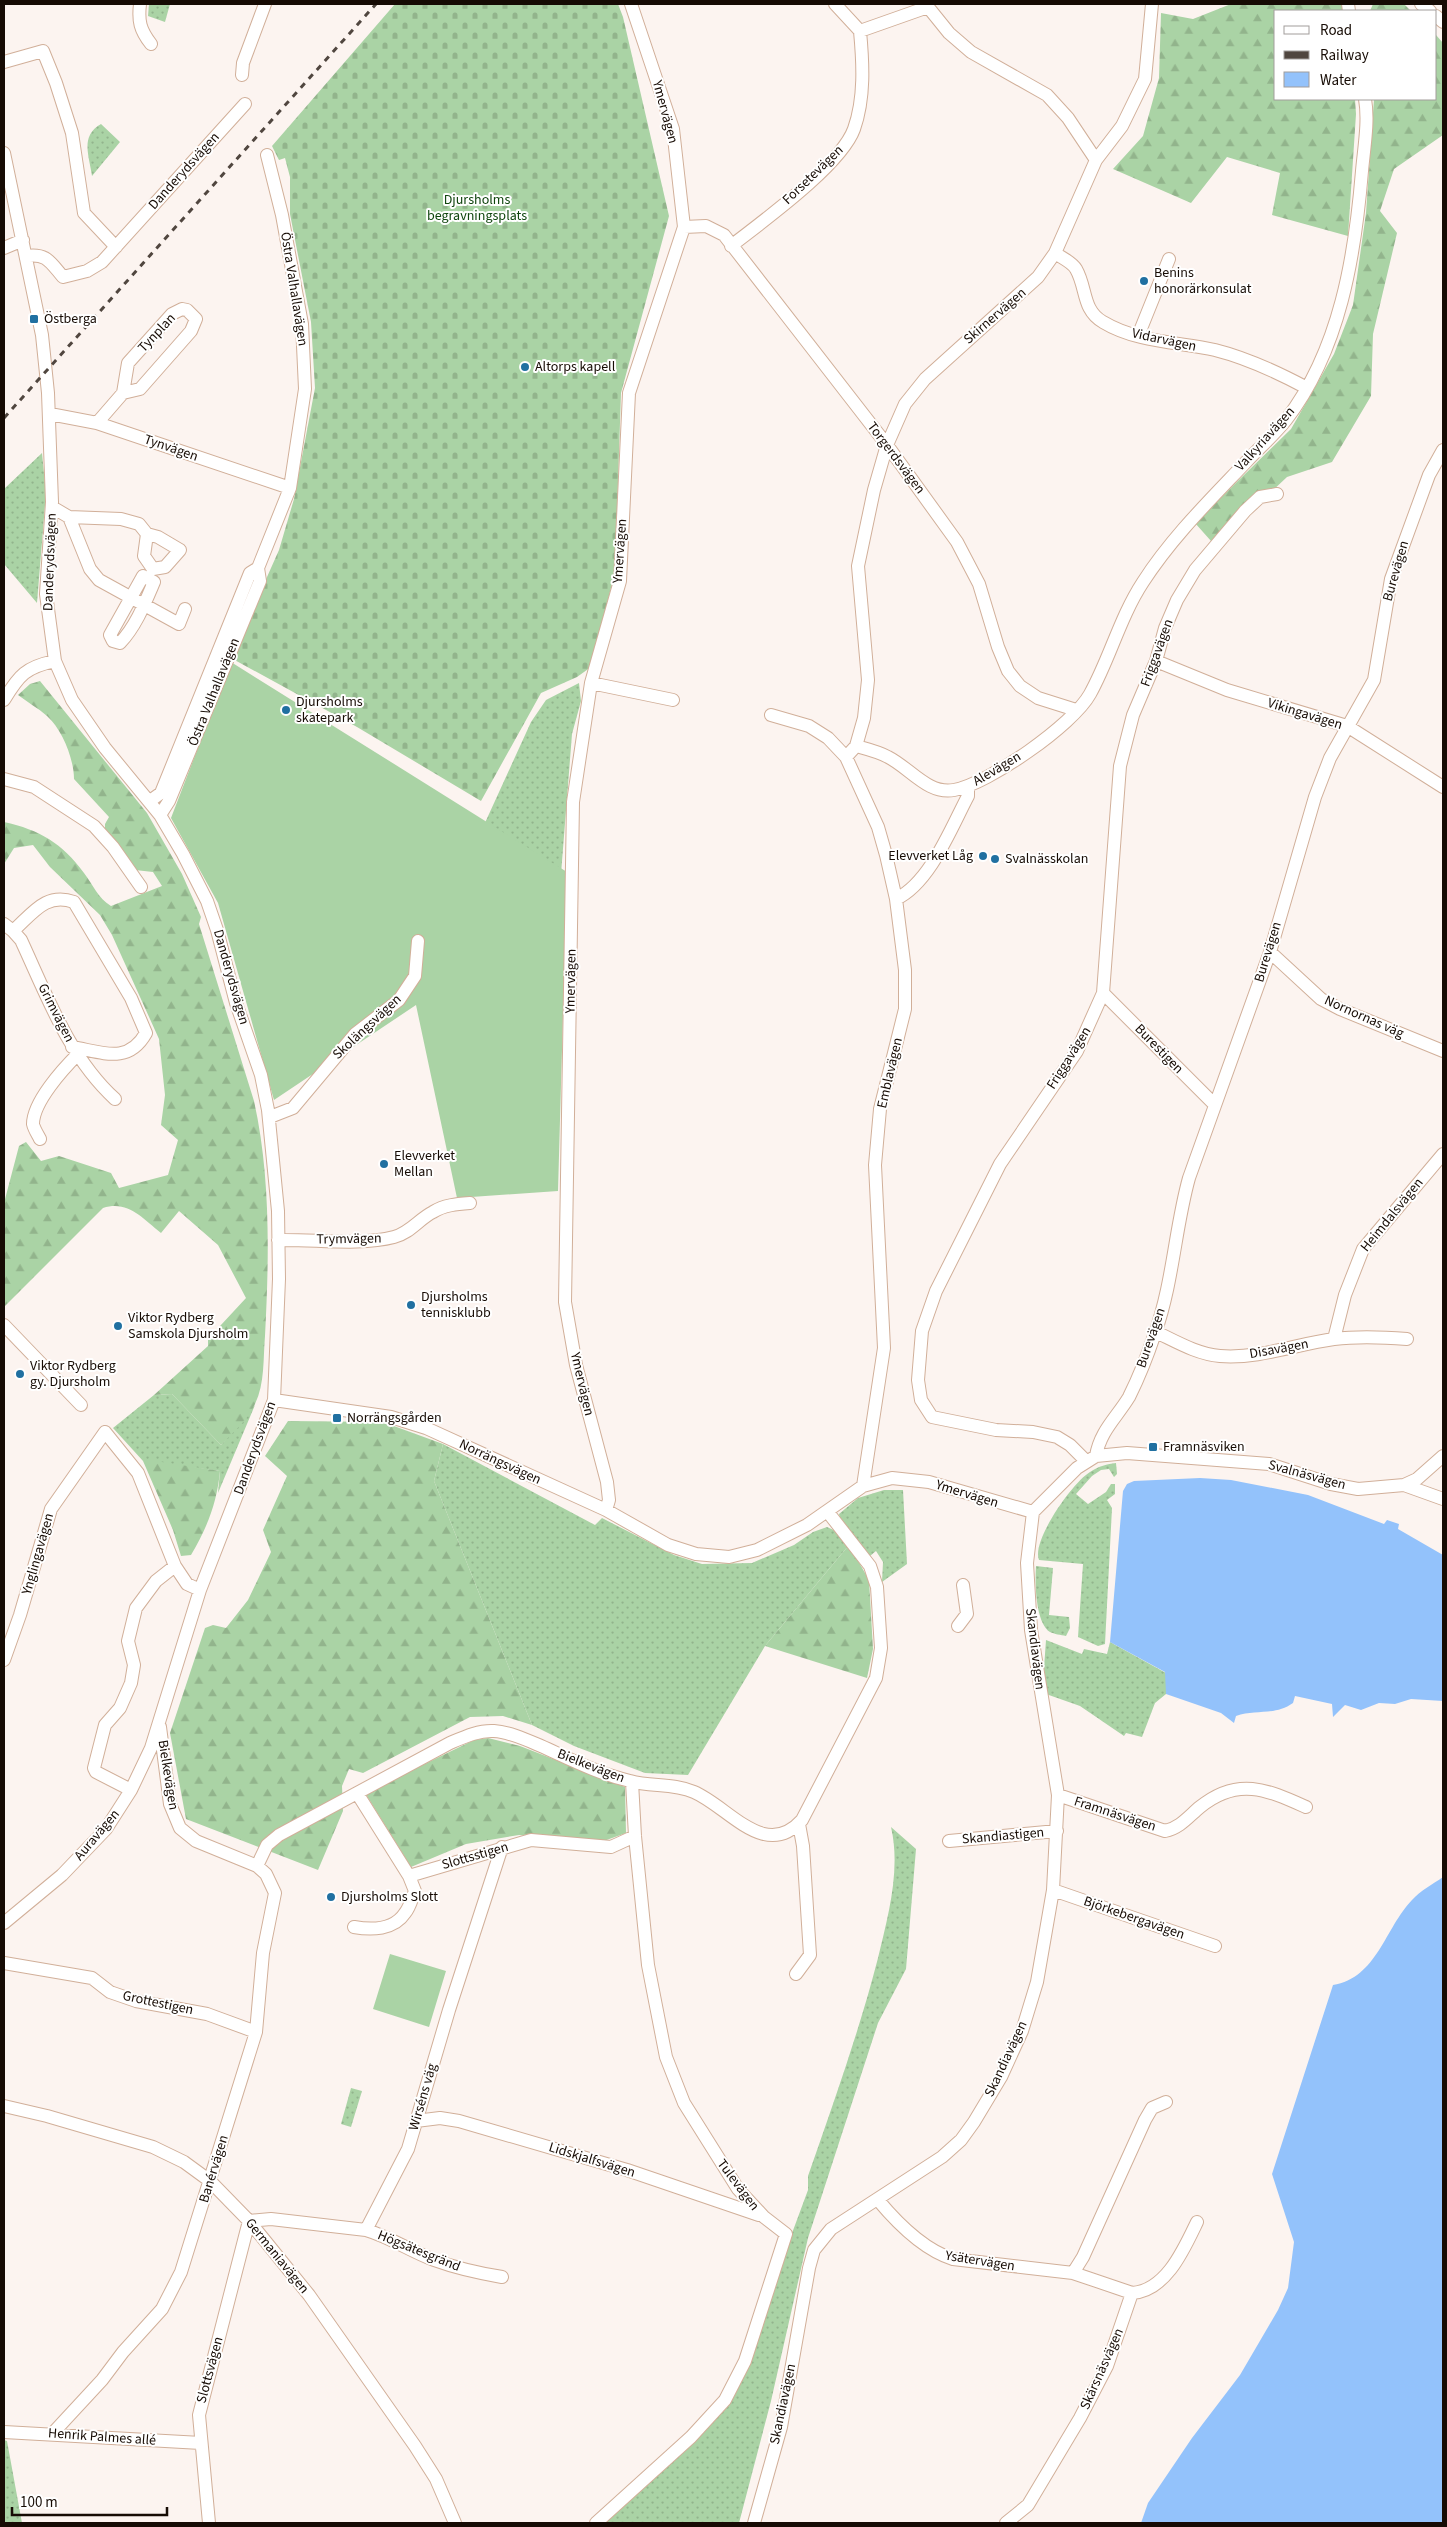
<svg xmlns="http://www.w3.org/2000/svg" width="1447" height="2527" font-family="'Source Sans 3',sans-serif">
	<defs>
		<pattern id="grass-dots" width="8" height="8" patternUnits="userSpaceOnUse" patternTransform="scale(1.25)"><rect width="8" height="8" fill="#aad3a5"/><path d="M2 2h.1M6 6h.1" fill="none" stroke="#92b48c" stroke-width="1.8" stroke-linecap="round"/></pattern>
		<pattern id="forest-firs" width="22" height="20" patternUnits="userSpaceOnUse" patternTransform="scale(1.25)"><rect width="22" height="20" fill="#aad3a5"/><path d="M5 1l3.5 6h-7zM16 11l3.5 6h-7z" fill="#92b48c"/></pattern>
		<pattern id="cemetery-stones" width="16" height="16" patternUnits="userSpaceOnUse" patternTransform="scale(1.25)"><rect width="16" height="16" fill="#aad3a5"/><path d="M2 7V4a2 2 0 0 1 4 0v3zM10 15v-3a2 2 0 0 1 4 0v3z" fill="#92b48c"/></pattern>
	</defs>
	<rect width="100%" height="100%" fill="#fcf4f0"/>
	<path fill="url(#grass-dots)" d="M149,4h21l-5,18 -17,-6z
		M101,124l19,18 -28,34c-3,-21 -12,-40 9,-52z
		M42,453l4,40 -9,110 -33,-39v-75z
		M579,683l2,18 -9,33 -12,153 -102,-5 73,-160 15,-22z
		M172,1394l49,51 34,-40 -37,88 2,-22 -77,-10 -30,-33 41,-33z
		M443,1444l152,81 7,-7 72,37 28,9 50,-1 42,-18 19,-13 14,-5 11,5 11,13 -84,101 -77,129 -43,-2 -71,-27 -42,-21 -98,-244z
		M1116,1463l1,11 -3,3 -5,-8 -8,1 -9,6 -16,18 12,10 18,-12 5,-8h4v10l-8,6 5,8 -7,136 -7,2 -20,-9 5,-73 -44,-4c-8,-19 34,-78 51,-88 9,-6 17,-8 26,-9z
		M884,1490h19l4,74 -25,18 1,-20 -7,-11 -6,5 -30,-37 -1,-5 19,-16z
		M1036,1566l17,2 -4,47 20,2 1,11 -4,8c-5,-1 -12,-2 -16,-4 -15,-10 -15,-50 -14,-66z
		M1046,1640l36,14 2,-5 23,5 3,-12 56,31v21l-11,9 -13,34 -16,-4 -2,3 -44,-30 -34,-12 -2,-26z
		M891,1827l25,22 -10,120 -28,54 -70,215 -37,163 -32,122h-138l130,-125 77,-208v-14c25,-72 51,-144 70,-218 10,-42 23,-88 13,-131z
		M351,2088l11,3 -11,36 -10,-3z
		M4,2440l3,1 15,82h-18z"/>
	<path fill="url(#forest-firs)" d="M1231,4h118l-2,7h-71v88h79l1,15 -8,122 -76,-21 8,-42 -53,-16 -36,46 -78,-34 30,-33 16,-58 2,-65 32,6z
		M1373,4h31l7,7h-41z
		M1436,35l7,8v92l-49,34 -14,42 17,22 -24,101 -2,62 -39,66 -45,15 -38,36 -30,37 -24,-27 96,-94 43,-75 19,-49 13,-92 8,-114h62z
		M40,681l107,132 35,61 19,43 -2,7 55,177c17,76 15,158 11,235 -2,23 0,47 -10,68 -6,15 -23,29 -34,41l-49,-51 -18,1 54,-49v-7l38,-41 -28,-53 -39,-34 -18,22c-19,-15 -33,-33 -58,-25l-99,99v-104l15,-57 7,-4 15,19 18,-5 52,17 8,15 49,-13 10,-35 -17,-15 4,-30 -6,-56 -47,-104 -12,-20 -50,-48 -17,-22 -19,3 -10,16v-42c36,8 58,21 80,51 9,12 14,25 27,33l51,-20 -9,-14 -18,-2 -30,-41v-5l4,-7 -35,-38c0,-20 -12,-50 -27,-63 -9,-8 -20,-14 -29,-21l12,-11z
		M288,1421l95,1 60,22 -9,37 98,244 -29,-9 -33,1 -107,56 -14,-4 -7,17 1,25 -25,59 -132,-51 -16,-86 35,-105 8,-3 13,3 22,-28 23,-48 -8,-22 24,-54 -22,-20z
		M149,1460l71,11c-3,32 -13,57 -29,84l-10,1 -8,-26 -30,-69z
		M849,1545l20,35 4,69 -6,29 -102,-32z
		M488,1738l32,8 105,41 1,46 -25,9 -82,-7 -53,9 -55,23 -46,-74 109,-53z"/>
	<path fill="url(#cemetery-stones)" d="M395,4h223l5,13 46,199 -48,177 -6,179 -24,95 -14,10 -36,16 -60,108 -124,-74 -126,-69 48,-108 15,-51 21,-111 -4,-66 -21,-108v-37l-5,-19 -6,2 -7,-14z"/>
	<path fill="#aad3a5" d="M231,662l336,210 -9,319 -101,7 -41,-193 -142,95 -56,-197 -47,-85z
		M390,1954l56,17 -17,56 -56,-18z"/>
	<path fill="#93c2fb" d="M1200,1478l31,2 77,15 76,29 3,-4 12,4 -1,5 45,26v146l-32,-2 -16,5 -16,-1 -18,7 -16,-5 -12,12 -1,-13 -37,-8 -2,7c-18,13 -37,6 -57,13l-2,7 -13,-10 -55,-19 -1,-22 -55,-30 13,-151 4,-7 7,-3z
		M1443,1877v646h-302l7,-20 44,-65 48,-63 38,-65 10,-22 6,-46 -22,-68 61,-189c44,-7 52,-57 79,-85 8,-9 21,-16 31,-23z"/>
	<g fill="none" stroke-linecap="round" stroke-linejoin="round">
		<g stroke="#d1af99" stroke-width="14">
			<path id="minor" d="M140,4c-2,17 0,26 11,40
				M1348,4l1,7
				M1421,4l9,7
				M1436,16l7,6
				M4,62l39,-11 13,32 16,50 12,80 32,34
				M242,75l1,-12 22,-59
				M4,153l38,182 6,58 4,109 -6,92 9,67 17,39 33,48 55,67 23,39 24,47 10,29 19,73 25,72 7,35 10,101 1,68 -5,121 -74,190 -49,158 -20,42 -25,39 -44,46 -58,48
				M1096,160l26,-34 23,-47 7,-75
				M684,227l22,-1 18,9 163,210 70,97 22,42 19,63 10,24 12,15 18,12 38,12
				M731,246c32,-25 110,-81 123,-117 11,-31 9,-66 6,-98l-25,-27
				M4,248l19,-8
				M1055,253c7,5 17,9 21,16 11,19 6,41 27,53 33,20 75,20 112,28 32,8 62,22 92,38
				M26,256c21,-3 24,6 37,21l24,-6 15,-9 143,-158
				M182,309l5,1 9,9 -5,12 -51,58 -17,4 5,-30 44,-49z
				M1138,336l31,-77
				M50,414l47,9 193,65
				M97,423l26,-30
				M52,507l17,10 21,52 9,11 80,44 6,-15
				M69,517l52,2 18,5 8,10 -3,22 9,13 12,-2 15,-17 -22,-13 -11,-3
				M143,576l11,6c-9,21 -18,44 -34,61l-7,-2 -3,-6z
				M1156,661l71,29 120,36 96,61
				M591,683l82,17
				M4,700c15,-25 22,-33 51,-39
				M771,715l38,11 19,12 18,19 32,70 8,28 10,44 9,71v39l-25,100 -5,56 9,183 -21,138
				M856,746c11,3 23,6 32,11 22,11 40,38 66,33 34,-6 119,-65 136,-96 20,-36 30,-77 53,-112 29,-45 67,-82 103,-120 13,-14 28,-27 40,-42 54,-70 69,-164 76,-249 2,-23 7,-50 3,-72
				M846,757l10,-11 8,-28 4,-38 -10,-114 16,-76 13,-45 18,-41 20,-25 113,-102 17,-24 41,-93 -28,-42 -21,-23 -76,-43 -22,-19 -21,-26 -68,24
				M4,779l30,8 60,39 19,21 28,40
				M150,801l11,-8 89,-220 8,-5 32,-80 15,-99 -3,-65 -20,-109 -15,-60
				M160,815l9,-14 91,-220 -2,-13
				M896,899c34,-16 55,-71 72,-103v-9
				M4,924l9,7 8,9c26,56 48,117 94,159
				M13,931c20,-18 33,-39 61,-29l57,96 15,35c-18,32 -44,19 -74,14
				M1270,952l51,47 19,10 103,42
				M1103,993l111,111
				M270,1117l23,-9 62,-74 44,-34 16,-24 3,-35
				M40,1139c-2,-4 -6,-10 -7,-15 0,-22 30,-55 45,-70
				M278,1240c37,-1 81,6 116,-3 16,-4 25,-18 39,-25 11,-7 24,-8 37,-9
				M4,1325l77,80
				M1156,1332c21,10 41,22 64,24 40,3 76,-12 114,-17 24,-3 49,-2 73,0
				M1334,1339l11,-44 18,-46 80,-95
				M274,1400l117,17 35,11 180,82 62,35 28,9 33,3 28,-7 50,-25 56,-39 29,-8 37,4 104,30
				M1096,1456c4,-25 21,-39 33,-59 10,-20 19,-43 26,-64 18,-50 20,-105 34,-155l81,-226 45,-155 15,-39 44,-78 17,-101 38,-104 14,-25
				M1086,1461l-16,-16 -13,-8 -24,-5 -37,-2 -64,-13 -11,-17 -3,-20 4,-49 14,-40 64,-127 77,-113 26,-58 17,-227 13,-51 23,-54 9,-33 12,-28 18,-30 50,-59 15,-14 17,-3
				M1404,1485l39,14
				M606,1510l3,-10 -2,-18 -31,-117 -11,-63 8,-500 18,-119 29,-102 9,-188 55,-166 -11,-98 -42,-125
				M1033,1512l44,-44 19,-12 31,-3 142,11 62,20 27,5 46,-4 13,-6 26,-23
				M958,1626l9,-12 -4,-29
				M4,1660l16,-45 31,-106 54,-77 33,41 37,93 12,18 13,6
				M131,1790l-35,-18 -2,-4 11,-43 15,-17 11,-25 3,-18 -6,-24 8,-33 20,-27 19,-15
				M357,1793l52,83
				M1058,1795l107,36c15,-3 24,-15 35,-24 38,-31 68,-17 106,0
				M949,1841l108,-10
				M257,1866l10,-21 12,-10 171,-92c14,-6 29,-13 44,-12 16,1 33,9 47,15 29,13 58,28 89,35 21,6 43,2 64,11 35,15 71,69 108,28l74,-142 5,-30 -4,-61 -7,-21 -43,-55
				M1053,1890l162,56
				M354,1927c17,3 40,3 51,-14 5,-6 7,-15 10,-22l-6,-15 122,-36 80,7 24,-11
				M4,1963l88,15 18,14 26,9 71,13 49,18
				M796,1974l14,-19 -7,-109 -4,-22
				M4,2106l43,10 106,31 31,15 26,19 39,40 60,74 106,151 21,33 19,44
				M416,2121l24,-3 19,3 168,49 132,45
				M878,2200c20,24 46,50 75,59l120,14 10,-16 62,-137 7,-12 14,-6
				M366,2230c24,7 44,21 68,30 22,8 44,13 68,17
				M1073,2273l59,20
				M4,2432l197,11
				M52,2434l50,-54 21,-28 39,-43 19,-37 75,-240 7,-79 12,-60 -9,-19 -9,-8 -61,-25 -16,-13 -10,-24 -10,-77
				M209,2523l-10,-108 50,-194 22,-2 95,11 42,-81 41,-139 53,-163
				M596,2523l95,-86 34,-37 20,-39 41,-127 -22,-17 -26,-28 -54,-86 -18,-46 -18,-92 -13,-129 -3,-54
				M754,2523l27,-96 28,-159 5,-18 17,-21 111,-72 19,-17 13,-18 27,-45 21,-46 15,-49 16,-92 5,-95 -27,-165 -4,-67 6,-51
				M1006,2523l22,-18 52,-87 27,-52 25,-73c34,-2 52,-44 65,-71"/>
		</g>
		<use href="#minor" stroke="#fff" stroke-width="12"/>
		<path stroke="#50463f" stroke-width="3" stroke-dasharray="6 6" stroke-linecap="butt" d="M4,418l372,-414"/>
	</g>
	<g fill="#2070a1" stroke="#fff" stroke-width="2">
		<circle cx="1144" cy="281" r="5"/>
		<rect x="29" y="314" width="10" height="10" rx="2.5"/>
		<circle cx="525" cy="367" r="5"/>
		<circle cx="286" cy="710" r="5"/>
		<circle cx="983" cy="856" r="5"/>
		<circle cx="995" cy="859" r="5"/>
		<circle cx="384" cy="1164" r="5"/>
		<circle cx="411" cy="1305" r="5"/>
		<circle cx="118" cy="1326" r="5"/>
		<circle cx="20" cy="1374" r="5"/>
		<rect x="332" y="1413" width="10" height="10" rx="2.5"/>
		<rect x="1148" y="1442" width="10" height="10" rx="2.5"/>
		<circle cx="331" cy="1897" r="5"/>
	</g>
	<g text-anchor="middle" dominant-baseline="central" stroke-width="4" stroke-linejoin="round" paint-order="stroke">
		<g font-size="14" fill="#160b04" stroke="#fff">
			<text transform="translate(665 112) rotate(75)">Ymervägen</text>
			<text transform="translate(184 171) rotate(-48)">Danderydsvägen</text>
			<text transform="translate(813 175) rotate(-44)">Forsetevägen</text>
			<text transform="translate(294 289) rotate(81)">Östra Valhallavägen</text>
			<text transform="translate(995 316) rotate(-41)">Skirnervägen</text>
			<text transform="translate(157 333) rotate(-47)">Tynplan</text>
			<text transform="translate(1164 340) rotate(12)">Vidarvägen</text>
			<text transform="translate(1265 439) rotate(-48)">Valkyriavägen</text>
			<text transform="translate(171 448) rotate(19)">Tynvägen</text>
			<text transform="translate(896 458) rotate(53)">Torgerdsvägen</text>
			<text transform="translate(620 551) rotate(-86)">Ymervägen</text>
			<text transform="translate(50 562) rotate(-88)">Danderydsvägen</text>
			<text transform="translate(1396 571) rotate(-74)">Burevägen</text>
			<text transform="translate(1157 653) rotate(-70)">Friggavägen</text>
			<text transform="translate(214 692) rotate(-68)">Östra Valhallavägen</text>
			<text transform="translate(1305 714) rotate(17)">Vikingavägen</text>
			<text transform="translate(997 769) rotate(-31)">Alevägen</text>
			<text transform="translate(1268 952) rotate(-73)">Burevägen</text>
			<text transform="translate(231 977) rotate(74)">Danderydsvägen</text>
			<text transform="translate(571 981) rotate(-89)">Ymervägen</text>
			<text transform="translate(56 1013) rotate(63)">Grimvägen</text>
			<text transform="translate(1364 1017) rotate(24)">Nornornas väg</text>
			<text transform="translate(367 1027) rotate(-43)">Skolängsvägen</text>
			<text transform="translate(1159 1049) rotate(46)">Burestigen</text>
			<text transform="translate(1069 1058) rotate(-58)">Friggavägen</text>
			<text transform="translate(890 1073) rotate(-77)">Emblavägen</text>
			<text transform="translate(1392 1215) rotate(-51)">Heimdalsvägen</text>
			<text transform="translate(349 1239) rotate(-1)">Trymvägen</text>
			<text transform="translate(1151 1338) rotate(-71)">Burevägen</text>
			<text transform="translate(1279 1349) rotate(-10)">Disavägen</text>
			<text transform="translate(582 1384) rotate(77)">Ymervägen</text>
			<text transform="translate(255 1448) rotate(-70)">Danderydsvägen</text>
			<text transform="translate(500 1462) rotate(25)">Norrängsvägen</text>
			<text transform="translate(1307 1475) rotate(15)">Svalnäsvägen</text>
			<text transform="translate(967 1494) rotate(17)">Ymervägen</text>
			<text transform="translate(38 1554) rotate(-74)">Ynglingavägen</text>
			<text transform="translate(1035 1649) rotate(83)">Skandiavägen</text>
			<text transform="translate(591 1766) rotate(21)">Bielkevägen</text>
			<text transform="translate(168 1775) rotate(81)">Bielkevägen</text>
			<text transform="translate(1115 1814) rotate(18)">Framnäsvägen</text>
			<text transform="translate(97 1835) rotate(-50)">Auravägen</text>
			<text transform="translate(1003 1836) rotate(-5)">Skandiastigen</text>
			<text transform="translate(475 1856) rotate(-16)">Slottsstigen</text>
			<text transform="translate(1134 1918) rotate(19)">Björkebergavägen</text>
			<text transform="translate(158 2003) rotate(12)">Grottestigen</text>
			<text transform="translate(1006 2059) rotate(-65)">Skandiavägen</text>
			<text transform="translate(423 2097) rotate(-74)">Wirséns väg</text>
			<text transform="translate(592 2160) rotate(17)">Lidskjalfsvägen</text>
			<text transform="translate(214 2169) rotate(-73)">Banérvägen</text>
			<text transform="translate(738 2185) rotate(53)">Tulevägen</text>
			<text transform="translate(419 2251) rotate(22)">Högsätesgränd</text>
			<text transform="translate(277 2256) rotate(51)">Germaniavägen</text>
			<text transform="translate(980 2261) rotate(9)">Ysätervägen</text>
			<text transform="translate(1102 2369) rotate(-66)">Skärsnäsvägen</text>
			<text transform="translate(210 2370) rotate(-75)">Slottsvägen</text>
			<text transform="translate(783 2404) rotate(-78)">Skandiavägen</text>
			<text transform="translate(102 2437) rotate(4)">Henrik Palmes allé</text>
		</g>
		<g font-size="14" fill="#10450e" stroke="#fff">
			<text x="477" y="200">Djursholms<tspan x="477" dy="16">begravningsplats</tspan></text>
		</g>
		<g font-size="14" fill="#160b04" stroke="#fff" text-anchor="start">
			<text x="1154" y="273">Benins<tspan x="1154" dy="16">honorärkonsulat</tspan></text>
			<text x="44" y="319">Östberga</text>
			<text x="535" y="367">Altorps kapell</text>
			<text x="296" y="702">Djursholms<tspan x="296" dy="16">skatepark</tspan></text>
			<text x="973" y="856" text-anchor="end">Elevverket Låg</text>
			<text x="1005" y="859">Svalnässkolan</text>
			<text x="394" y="1156">Elevverket<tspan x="394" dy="16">Mellan</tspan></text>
			<text x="421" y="1297">Djursholms<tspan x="421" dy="16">tennisklubb</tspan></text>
			<text x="128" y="1318">Viktor Rydberg<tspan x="128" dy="16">Samskola Djursholm</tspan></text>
			<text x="30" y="1366">Viktor Rydberg<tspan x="30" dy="16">gy. Djursholm</tspan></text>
			<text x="347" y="1418">Norrängsgården</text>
			<text x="1163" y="1447">Framnäsviken</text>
			<text x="341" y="1897">Djursholms Slott</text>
		</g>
	</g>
	<rect width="1447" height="2527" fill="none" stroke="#160b04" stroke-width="10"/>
	<rect x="1274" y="10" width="162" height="90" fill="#ffffff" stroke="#a29d9b"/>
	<rect x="1284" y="26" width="25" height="8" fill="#ffffff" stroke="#a29d9b"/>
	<text x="1320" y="35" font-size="15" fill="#160b04">Road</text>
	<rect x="1284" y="51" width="25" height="8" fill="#50463f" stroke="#a29d9b"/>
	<text x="1320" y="60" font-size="15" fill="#160b04">Railway</text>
	<rect x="1284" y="72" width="25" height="15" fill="#93c2fb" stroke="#a29d9b"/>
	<text x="1320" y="85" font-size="15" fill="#160b04">Water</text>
	<path d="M12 2507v8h155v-8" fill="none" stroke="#160b04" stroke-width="2.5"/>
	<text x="20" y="2507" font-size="15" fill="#160b04" stroke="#ffffff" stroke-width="4" paint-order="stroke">100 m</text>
</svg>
